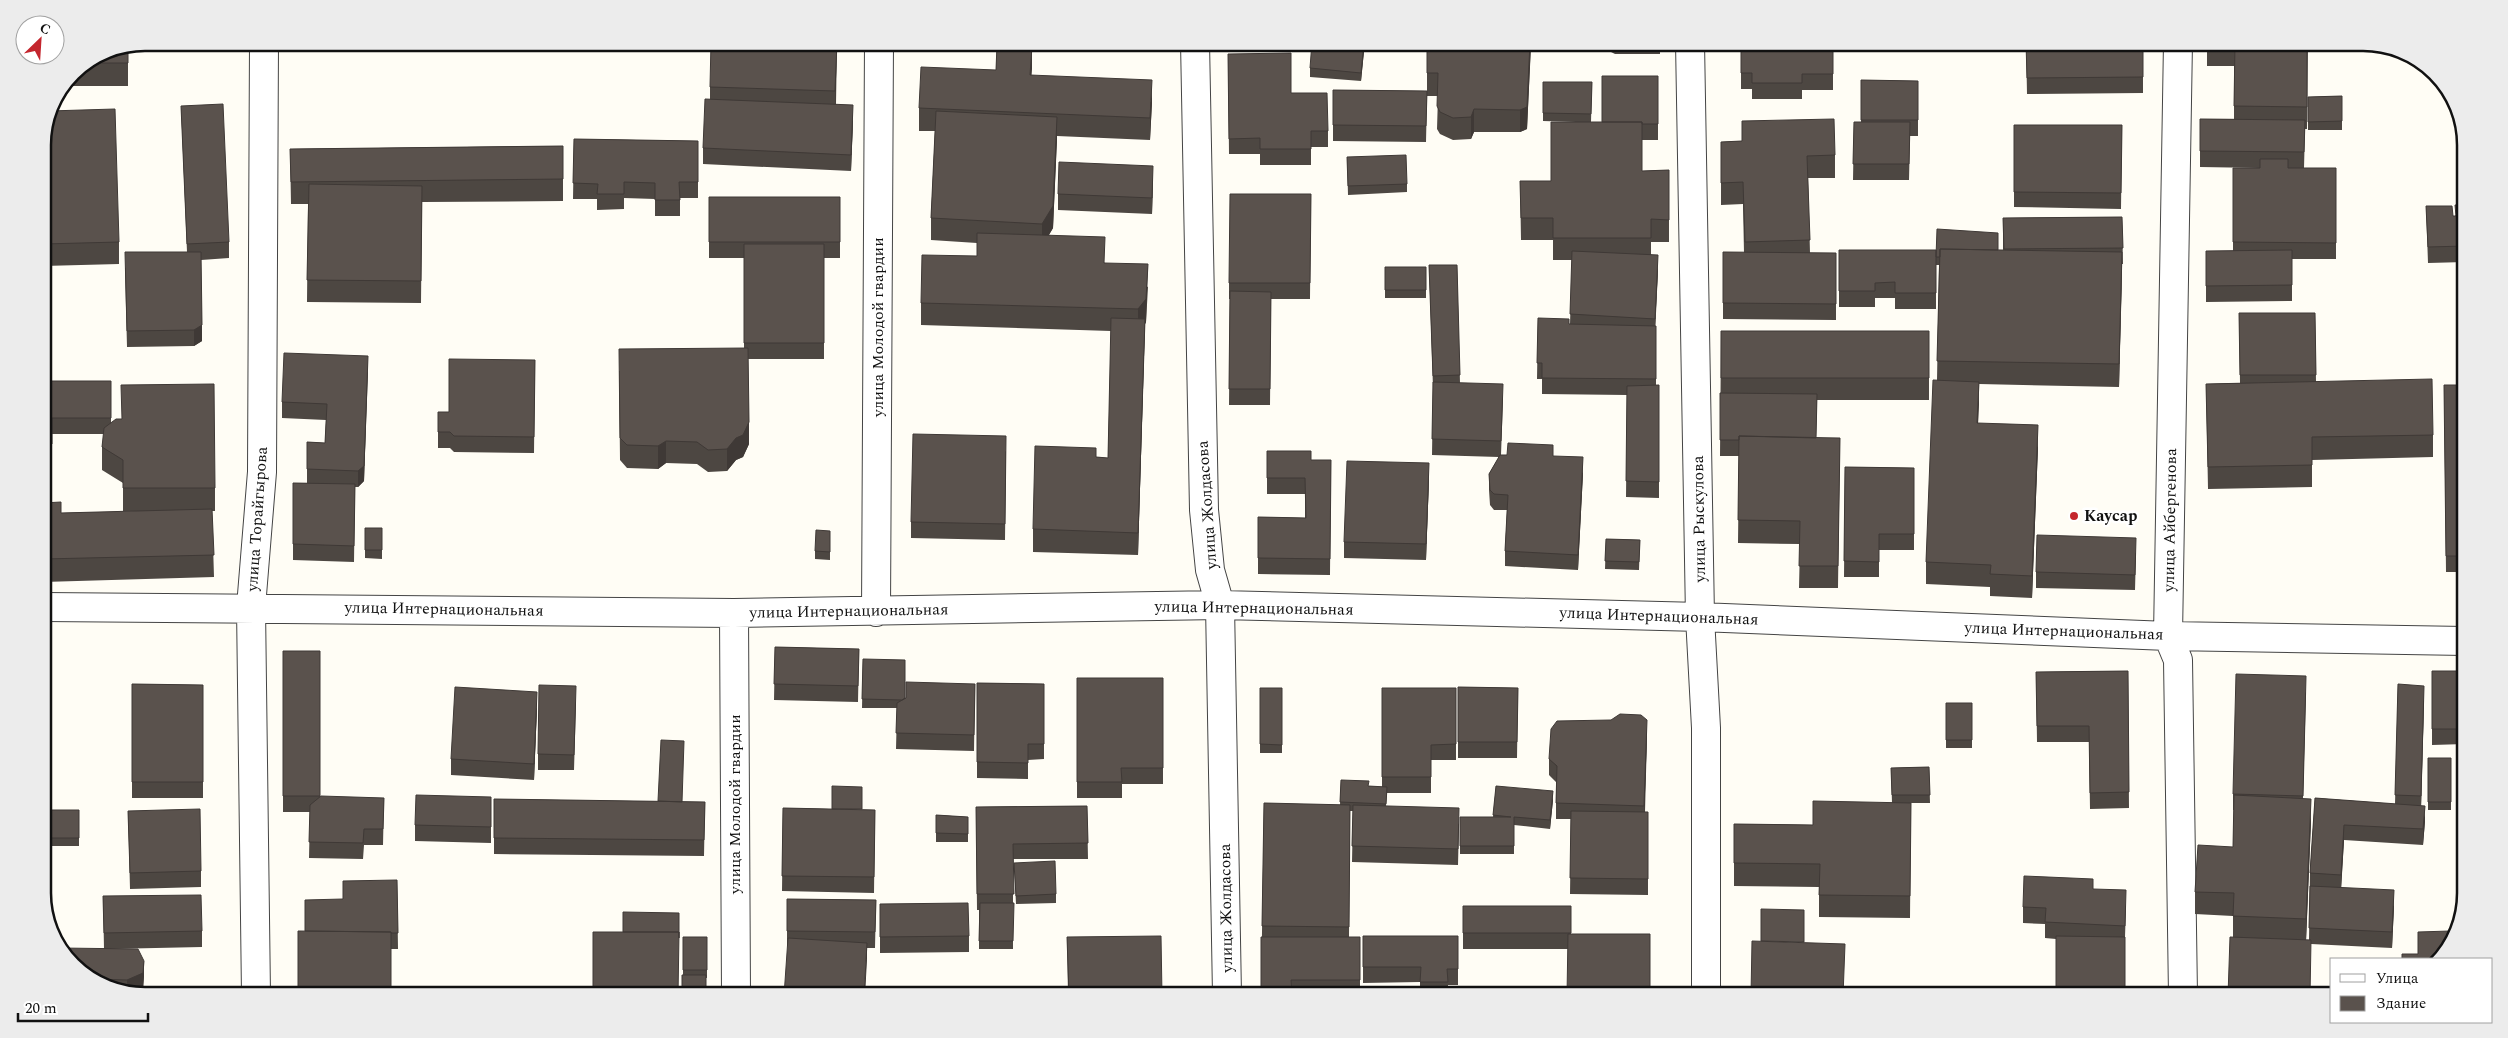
<svg xmlns="http://www.w3.org/2000/svg" width="2508" height="1038" font-family="Spectral,serif">
	<rect width="100%" height="100%" fill="#fffdf5"/>
	<g fill="none" stroke-linecap="round" stroke-linejoin="round">
		<g stroke="#444" stroke-width="30">
			<path id="minor" d="M1195,42l9,468 6,60 10,35 7,390
				M1690,42l10,575 6,111v267
				M2178,42l-10,594 10,24 5,335
				M43,607l691,6 486,-8 480,12 468,19 297,5
				M876,612l3,-570
				M734,613l2,382
				M256,995l-5,-388 11,-135 2,-430"/>
		</g>
		<use href="#minor" stroke="#fff" stroke-width="28"/>
	</g>
	<path fill="#4d4742" d="M145,42h84v1l-94,1z
		M837,42l-1,62 17,17 -2,50 -148,-7v-16l7,-49v-12z
		M968,42h96l-1,9 -31,-1 -1,25 121,27 -2,38 -93,-4 -4,92 -4,7 56,28 43,24 -2,35 -1,2 -7,231 -105,-3v-23l63,-72 12,1 3,-127 -190,-6v-22l56,-47v-13l-46,-3v-22l4,-87h-16v-23l77,-38 1,-22 -29,-1z
		M1427,42h104l-4,87 -7,3h-46l-3,7 -18,1 -13,-6 -3,-5 1,-33h-11l-1,46 -93,-1v-51l94,1z
		M1605,42h55v12h-45l-10,-5z
		M1741,42h92v48h-31v9h-50v-10h-11z
		M2026,42h117v51l-116,1z
		M2207,42h101l-1,87h-2l-1,39h32v91h-44v42l-86,1v-51h27v-83h27l-60,-1v-48h34v-53h-27z
		M2340,42h23l8,2h-31z
		M128,46v40h-64l9,-14 33,-22z
		M1364,51l-3,30 -51,-4v-9z
		M1228,54l63,39 37,38v16h-17v18h-51v-11h-31z
		M1658,76v64h-16v31l27,-1v72h-18v12l7,16 -3,56h1v59h3v113l-33,-1 1,-102 -85,-1v-15h-5l1,-61 32,6 2,-64h-19v-20h-32l-1,-59h31l25,-59 -33,-1v-39h49l-1,40h11z
		M1861,80l57,1v55h-8l-1,44h-56l1,-58h7z
		M2342,96v34h-34v-33z
		M181,106l48,136v16l-28,2 1,81 -8,5 -67,1 -2,-79 62,-16z
		M1742,121l93,34v23h-27l2,75h26v67l-113,-1v-67l21,1 -1,-49 -22,1v-63l21,-1z
		M2014,125h108l-1,84 -107,-2z
		M43,138l76,104v22l-76,2z
		M574,139l124,2v57h-18v18h-25v-17l-31,-1v11l-27,1v-11h-24z
		M563,146v55l-141,1 -1,101 -114,-1 1,-98h-17l-1,-55z
		M1347,157l60,27v8l-59,3z
		M1153,181l-1,33 -94,-4v-16z
		M1311,194l-1,105h-39l-1,106h-41l1,-106h-1v-16z
		M709,197h131v61h-16v101h-76l1,85 -6,13 -7,3 -9,11 -19,1 -11,-8 -31,-1 -8,6 -31,-1 -7,-8 -1,-89 125,-23v-90h-35z
		M2465,205v57l-37,1 -2,-57 27,10h2z
		M2122,217l1,47h-1l-3,123 -140,-3 -1,39 60,24 -6,151 -42,-2v-9l-64,-3v-22l11,-182 2,-115h-3v44h-41v-11h-20v9h-36v-57h164v-32z
		M1429,265h28l3,118 43,16 -2,56 52,1 30,17 -5,97 -73,-4v-15l2,-41h-13l-4,-5 -1,-15v-16l10,-17 -67,-2 1,-67z
		M1385,267h41v31h-41z
		M2239,313h76l1,69 117,53v22l-121,3v27l-104,2 -2,-105 34,-1z
		M1721,331h208v69h-112l-1,38h24l-2,150h-39l1,-44 -62,-1 1,-87h-19z
		M535,360l-1,93 -80,-1 -4,-4h-12v-36h11z
		M368,372l-4,109 -6,6h-3l-1,75 -61,-2v-77h14v-41l18,1 1,-23 -44,-2v-16z
		M43,381h68v42l104,65v23h-3l2,66 -171,5v-79l18,10 94,-2h-32v-28l-21,-13v-23l2,-13h-52v26h-9z
		M2444,385h21v187h-19z
		M1006,451l-1,89 -94,-2v-16z
		M1267,451l44,9h20l-1,115 -72,-1v-57l47,1v-24h-38z
		M1845,467l69,1v82h-35v27h-35z
		M1429,479l-3,81 -82,-2v-16z
		M365,528h17v31l-17,-1z
		M830,531v29l-15,-1v-8z
		M1606,539l34,1 -1,30 -34,-1z
		M2136,553l-1,37 -99,-2v-16z
		M775,647l84,2 -1,53 -84,-2z
		M283,651h37v146l64,1 -1,47h-19l-1,14 -54,-1 1,-46h-27z
		M863,659l42,39 70,-14 -1,67 -78,-2 1,-41h-35z
		M2128,671l1,137 -39,1 -1,-67h-52l-1,-70z
		M2432,671h33v73l-33,1z
		M1077,678h86v106h-41v14h-45z
		M977,683l67,1v75l-16,1v19l-51,-1z
		M132,684l71,1v113h-71z
		M2398,684l26,17 -3,104 4,16 -2,24 -79,-5 -3,48 53,18 -2,42 -81,-4 -78,-6v-22l-38,-2v-22l38,-45 1,-37h-1v-16l73,-102 -3,106 8,23 -5,119h3l1,-67 5,-75 80,6z
		M1458,687l60,1 -1,70h-59z
		M1260,688h22v65h-22z
		M1382,688h74v72h-25v33h-44l-1,13 73,18 -1,41 -106,-3 1,-51h-3l-1,126h11v59h-99l3,-193 76,2 1,-25 28,6 13,1z
		M576,702l-2,68h-36v-16z
		M1946,703h26v45h-26z
		M537,708l-3,72 -83,-5v-16z
		M1647,736l-2,76h3v83l-78,-1 1,-75h-15v-37l-7,-7v-16z
		M2428,758h23v52h-23z
		M1929,767l1,36h-19l-1,115 -91,-1v-30l-85,-1v-62l79,1 79,-22 -1,-35z
		M1496,786l57,14 -3,29 -36,-4v29h-54v-37h33z
		M494,799l211,3 -1,54 -210,-2z
		M1087,806l1,53h-75v90h-34v-39h-2l-1,-103z
		M783,808l92,2 -1,83 -92,-2z
		M47,810h32v36h-32z
		M128,811l73,60v16l-71,2z
		M491,813v30l-76,-2v-16z
		M936,815l32,2v25h-32z
		M1014,863l42,31v9l-40,1z
		M397,880l1,69h-7l-86,-18 38,-32z
		M2093,889l33,17 -1,31 -69,2 -11,-1v-14l-22,-1v-16z
		M103,896l99,35v16l-93,2 35,27 -1,13 -10,4 -27,-5 -43,-33 41,-6z
		M787,899l89,1 -1,48h-8v11l-80,-13z
		M880,904l89,32v16l-89,1z
		M1463,906h108v28l-3,15h-105z
		M1363,936h95v49h-10v11h-28v-14l-57,1z
		M683,937h24v41l-24,-3z
		M1067,937l95,59h-94z"/>
	<path fill="#3f3936" d="M837,42l-2,72v-23z
		M1530,42h1v4l-4,83 -7,3v-22z
		M1364,43v8l-3,30v-8z
		M1032,46v23l-2,29v-23z
		M1152,80v22l-2,38v-22z
		M853,105v16l-2,50v-16z
		M1474,109v23l-3,7v-22z
		M1057,117v23l-4,88 -11,18v-22z
		M1153,166v15l-1,33v-16z
		M2122,252v23l-3,112v-23z
		M1658,255v15l-3,65v-16z
		M1148,264l-2,58 -1,2 -7,231v-246z
		M202,325v16l-8,5v-16z
		M368,356l-4,125 -6,6v-16z
		M1979,382v22l-2,41v-22z
		M749,422v22l-6,13 -7,3 -9,11v-22z
		M2038,425v22l-6,151v-22z
		M666,441v22l-8,6v-23z
		M1583,457v16l-5,97v-15z
		M1429,463v16l-3,81v-16z
		M2424,686v15l-3,111v-16z
		M537,692v16l-3,72v-16z
		M1647,720v16l-3,86v-16z
		M1553,791v9l-3,29v-9z
		M2311,799v22l-5,121v-23z
		M2425,806v15l-2,24v-16z
		M2344,825v15l-3,51v-16z
		M2394,890v16l-2,42v-16z
		M867,943v16l-2,37h-1z
		M144,961v15l-1,13 -10,4 -6,-1v-12z"/>
	<path fill="#5a524d" stroke="#3f3936" d="M711,42h126l-2,49 -125,-4z
		M1312,42l52,1 -3,30 -51,-5z
		M1427,42h103l-3,65 -7,3 -46,-1 -3,8 -18,1 -13,-6 -3,-6 1,-33h-11z
		M1741,42h92v32h-31v9h-50v-10h-11z
		M2026,42h117v35l-116,1z
		M2207,42h100v65l-73,-1 1,-62h-28z
		M997,45l35,1 -2,29 122,5 -2,38 -231,-10 2,-41 75,3z
		M128,46v17h-42l20,-13z
		M1291,53v40h36l1,38h-17v18h-51v-11l-31,1 -1,-85z
		M1602,76h56v48h-16v-2h-40z
		M1861,80l57,1v39h-57z
		M1543,82h49l-1,32 -48,-1z
		M1333,90l94,1 -1,35 -93,-1z
		M2342,96v25l-34,1v-25z
		M705,99l148,6 -2,50 -148,-7z
		M223,104l6,138 -42,2 -6,-138z
		M115,109l4,133 -76,2v-106l6,-27z
		M936,111l121,6 -4,89 -11,18 -111,-6z
		M1834,119l1,36 -28,1 3,84 -65,2 -2,-60 -22,1v-41l21,-1v-20z
		M2200,119l105,1 -1,32 -104,-1z
		M1551,122h91v49l27,-1v50l-18,-1v19h-98v-20h-32l-1,-37h31z
		M1854,122h56l-1,42h-56z
		M2014,125h108l-1,68 -107,-1z
		M574,139l124,2v41h-19l1,18h-25v-17l-31,-1v12h-27l1,-10 -25,-1z
		M563,146v33l-272,3 -1,-33z
		M1406,155l1,29 -59,2 -1,-29z
		M2260,159h28v9h48v75l-103,-1v-74h27z
		M1059,162l94,4 -1,32 -94,-4z
		M309,184l113,2 -1,95 -114,-1z
		M1230,194h81l-1,89h-81z
		M709,197h131v45h-131z
		M2455,205h10v11h-9z
		M2426,206h26l1,10h12v30l-37,1z
		M2122,217l1,31 -119,1 -1,-31z
		M1937,229l61,4v17l-58,-1v8h-4z
		M977,233l128,4 -1,26 44,1 -2,35 -8,10 -217,-6 1,-48 55,1z
		M744,244h80v99h-80z
		M1940,249l182,3 -3,112 -182,-3z
		M1839,250h97v43h-41v-11l-20,1v8h-36z
		M2292,250v35l-86,1v-35z
		M1572,251l86,4 -3,64 -85,-5z
		M125,252h76l1,73 -8,5 -67,1z
		M1723,252l113,1v51l-113,-1z
		M1429,265h28l3,110 -27,1z
		M1385,267h41v23h-41z
		M1230,291l41,1 -1,97h-41z
		M2239,313h76l1,62h-76z
		M1111,318l34,1 -7,214 -105,-4 2,-83 61,2v9l12,1z
		M1538,318l31,1v5l87,2v53l-114,-1v-15h-5z
		M1721,331h208v47h-208z
		M748,348l1,74 -6,13 -7,3 -9,11 -19,1 -11,-8 -31,-1 -8,5 -31,-1 -7,-7 -1,-89z
		M284,353l84,3 -4,110 -6,5 -51,-2v-27l18,1 2,-39 -45,-2z
		M449,359l86,1 -1,77 -80,-1 -4,-4h-12v-20h11z
		M2432,379l1,56 -121,2v28l-104,2 -2,-83z
		M1933,380l46,2 -2,41 61,2 -6,151 -42,-2 1,-9 -65,-3z
		M43,381h68v37h-59v26h-9z
		M1433,382l70,2 -2,57 -69,-2z
		M214,384l1,104h-92v-28l-21,-13 2,-19 12,-9h6l-1,-34z
		M1659,385v97l-33,-1 1,-95z
		M2444,385h21v171h-19z
		M1720,393l97,1 -1,44 -77,-2v4h-19z
		M913,434l93,2 -1,88 -94,-2z
		M1739,436l101,2 -2,128h-39l1,-45 -62,-1z
		M1508,443l45,2v11l30,1 -5,98 -73,-4 3,-56 -14,-1 -4,-4 -1,-16 11,-19h7z
		M1267,451h44v9h20l-1,99 -72,-1v-41l48,1 -1,-40h-38z
		M1347,461l82,2 -3,81 -82,-2z
		M1845,467l69,1v66h-35v28l-35,-1z
		M293,483l62,1 -1,62 -61,-2z
		M61,502v11l151,-4 2,46 -171,4v-56z
		M365,528h17v22h-17z
		M816,530l14,1v21l-15,-1z
		M2037,535l99,3 -1,37 -99,-3z
		M1606,539l34,1 -1,22 -34,-1z
		M775,647l84,2 -1,37 -84,-2z
		M283,651h37v145h-37z
		M863,659l42,1v38l-3,2 -40,-1z
		M2128,671l1,121 -39,1 -1,-67h-52l-1,-54z
		M2432,671h33v58h-33z
		M2236,674l70,2 -3,120 -70,-2z
		M1077,678h86v90h-42l1,14h-45z
		M906,682l69,2 -1,51 -78,-2 1,-30 9,-5z
		M977,683l67,1v60h-16v19l-51,-1z
		M132,684l71,1v97h-71z
		M2398,684l26,2 -3,110 -26,-1z
		M539,685l37,1 -2,69 -36,-1z
		M455,687l82,5 -3,72 -83,-5z
		M1458,687l60,1 -1,54h-59z
		M1260,688h22v57l-22,-1z
		M1382,688h74v56l-25,1v32h-49z
		M1946,703h26v37h-26z
		M1620,714l21,1 6,5 -3,86 -88,-3 1,-37 -8,-7 2,-30 6,-8 54,-1z
		M661,740l23,1 -2,61 -24,-1z
		M2428,758h23v44h-23z
		M1929,767l1,28h-38l-1,-27z
		M1341,780l28,1 -1,5 19,1 -1,17 -46,-2z
		M832,786l30,1v22h-30z
		M1496,786l57,5 -3,29 -36,-3v29h-54v-29h51l-18,-2z
		M416,795l75,2v30l-76,-2z
		M2234,795l77,4 -5,120 -73,-3 1,-23 -39,-1 3,-47 35,2z
		M321,796l63,2 -1,31h-19l-1,14 -54,-1 1,-37z
		M2315,798l110,8 -2,23 -79,-4 -3,50 -31,-2z
		M494,799l211,3 -1,38 -210,-2z
		M1813,801l98,2 -1,93 -91,-1 1,-31 -86,-1v-39l79,1z
		M1264,803l86,2 -1,122 -87,-1z
		M1353,805l106,3 -1,41 -106,-3z
		M1087,806l1,37 -75,1 1,50h-37l-1,-87z
		M783,808l92,2 -1,67 -92,-1z
		M200,809l1,62 -71,2 -2,-62z
		M47,810h32v28h-32z
		M1571,811l77,1v67l-78,-1z
		M936,815l32,2v17l-32,-1z
		M1055,861l1,33 -40,2 -2,-33z
		M2024,876l69,3v10l33,1 -1,36 -80,-4 1,-14 -23,-1z
		M397,880l1,53h-7v-1l-86,-1v-31l38,-1v-18z
		M2310,886l84,4 -2,42 -83,-4z
		M201,895l1,36 -98,2 -1,-37z
		M787,899l89,1 -1,32 -88,-1z
		M968,903l1,33 -89,1v-33z
		M980,903h34l-1,38h-34z
		M1463,906h108v27h-108z
		M1761,909l43,1v32l-43,-1z
		M623,912l56,1v25v-6h-56z
		M2454,927h5l-1,5 -3,4z
		M298,931l93,1v64h-93z
		M2450,931v11l-14,17h-34v-5h16v-22z
		M593,932h86l-1,64h-85z
		M1568,934h82v62h-83z
		M1161,936l1,60h-71v-2l-22,1 -2,-58z
		M1363,936h95v33h-11l1,13h-28l1,-15h-58z
		M2056,936l69,1v59h-69z
		M683,937h24v33h-24z
		M1261,937h99v43h-69l1,16h-31z
		M2230,937l81,3 -1,56h-82z
		M788,938l79,5 -3,53h-80z
		M1752,941l93,3 -2,52h-92z
		M61,948l77,1 6,12 -1,12 -16,7 -32,-1 -32,-24z
		M682,975h24v21h-24z"/>
	<circle fill="#c4262e" stroke="#fff" stroke-width="2" cx="2074" cy="516" r="5"/>
	<g text-anchor="middle" dominant-baseline="central" stroke-width="5" stroke-linejoin="round" paint-order="stroke">
		<g font-size="16" fill="#111" stroke="#fff">
			<text transform="translate(878 327) rotate(-90)">улица Молодой гвардии</text>
			<text transform="translate(1207 505) rotate(-94)">улица Жолдасова</text>
			<text transform="translate(257 519) rotate(-86)">улица Торайгырова</text>
			<text transform="translate(1699 519) rotate(-91)">улица Рыскулова</text>
			<text transform="translate(2170 520) rotate(-89)">улица Айбергенова</text>
			<text transform="translate(1254 608) rotate(1)">улица Интернациональная</text>
			<text transform="translate(444 609) rotate(1)">улица Интернациональная</text>
			<text transform="translate(849 611) rotate(-1)">улица Интернациональная</text>
			<text transform="translate(1659 616) rotate(2)">улица Интернациональная</text>
			<text transform="translate(2064 631) rotate(2)">улица Интернациональная</text>
			<text transform="translate(735 804) rotate(-90)">улица Молодой гвардии</text>
			<text transform="translate(1226 908) rotate(-91)">улица Жолдасова</text>
		</g>
		<g font-size="16" font-weight="bold" fill="#111" stroke="#fff" text-anchor="start">
			<text x="2084" y="516">Каусар</text>
		</g>
	</g>
	<path d="M0 0H2508V1038H0ZM145 51H2363A94 94 0 0 1 2457 145V893A94 94 0 0 1 2363 987H145A94 94 0 0 1 51 893V145A94 94 0 0 1 145 51Z" fill="#ececec" fill-rule="evenodd"/>
	<path fill="none" stroke="#111" stroke-width="2.5" d="M145 51H2363A94 94 0 0 1 2457 145V893A94 94 0 0 1 2363 987H145A94 94 0 0 1 51 893V145A94 94 0 0 1 145 51Z"/>
	<rect x="2330" y="958" width="162" height="65" fill="#ffffff" stroke="#a0a0a0"/>
	<rect x="2340" y="974" width="25" height="8" fill="#ffffff" stroke="#a0a0a0"/>
	<text x="2376" y="983" font-size="15" fill="#111111">Улица</text>
	<rect x="2340" y="996" width="25" height="15" fill="#5a524d" stroke="#a0a0a0"/>
	<text x="2376" y="1008" font-size="15" fill="#111111">Здание</text>
	<g transform="translate(40 40) rotate(25)"><circle r="24" fill="#ffffff" stroke="#a0a0a0"/>
	<path d="M0-4L9 19L0 12L-9 19Z" fill="#c4262e"/>
	<text y="-8" font-size="14" font-weight="bold" text-anchor="middle" fill="#111111">С</text>
	</g>
	<path d="M18 1013v8h130v-8" fill="none" stroke="#111111" stroke-width="2.5"/>
	<text x="25" y="1013" font-size="15" fill="#111111" stroke="#ffffff" stroke-width="4" paint-order="stroke">20 m</text>
</svg>
